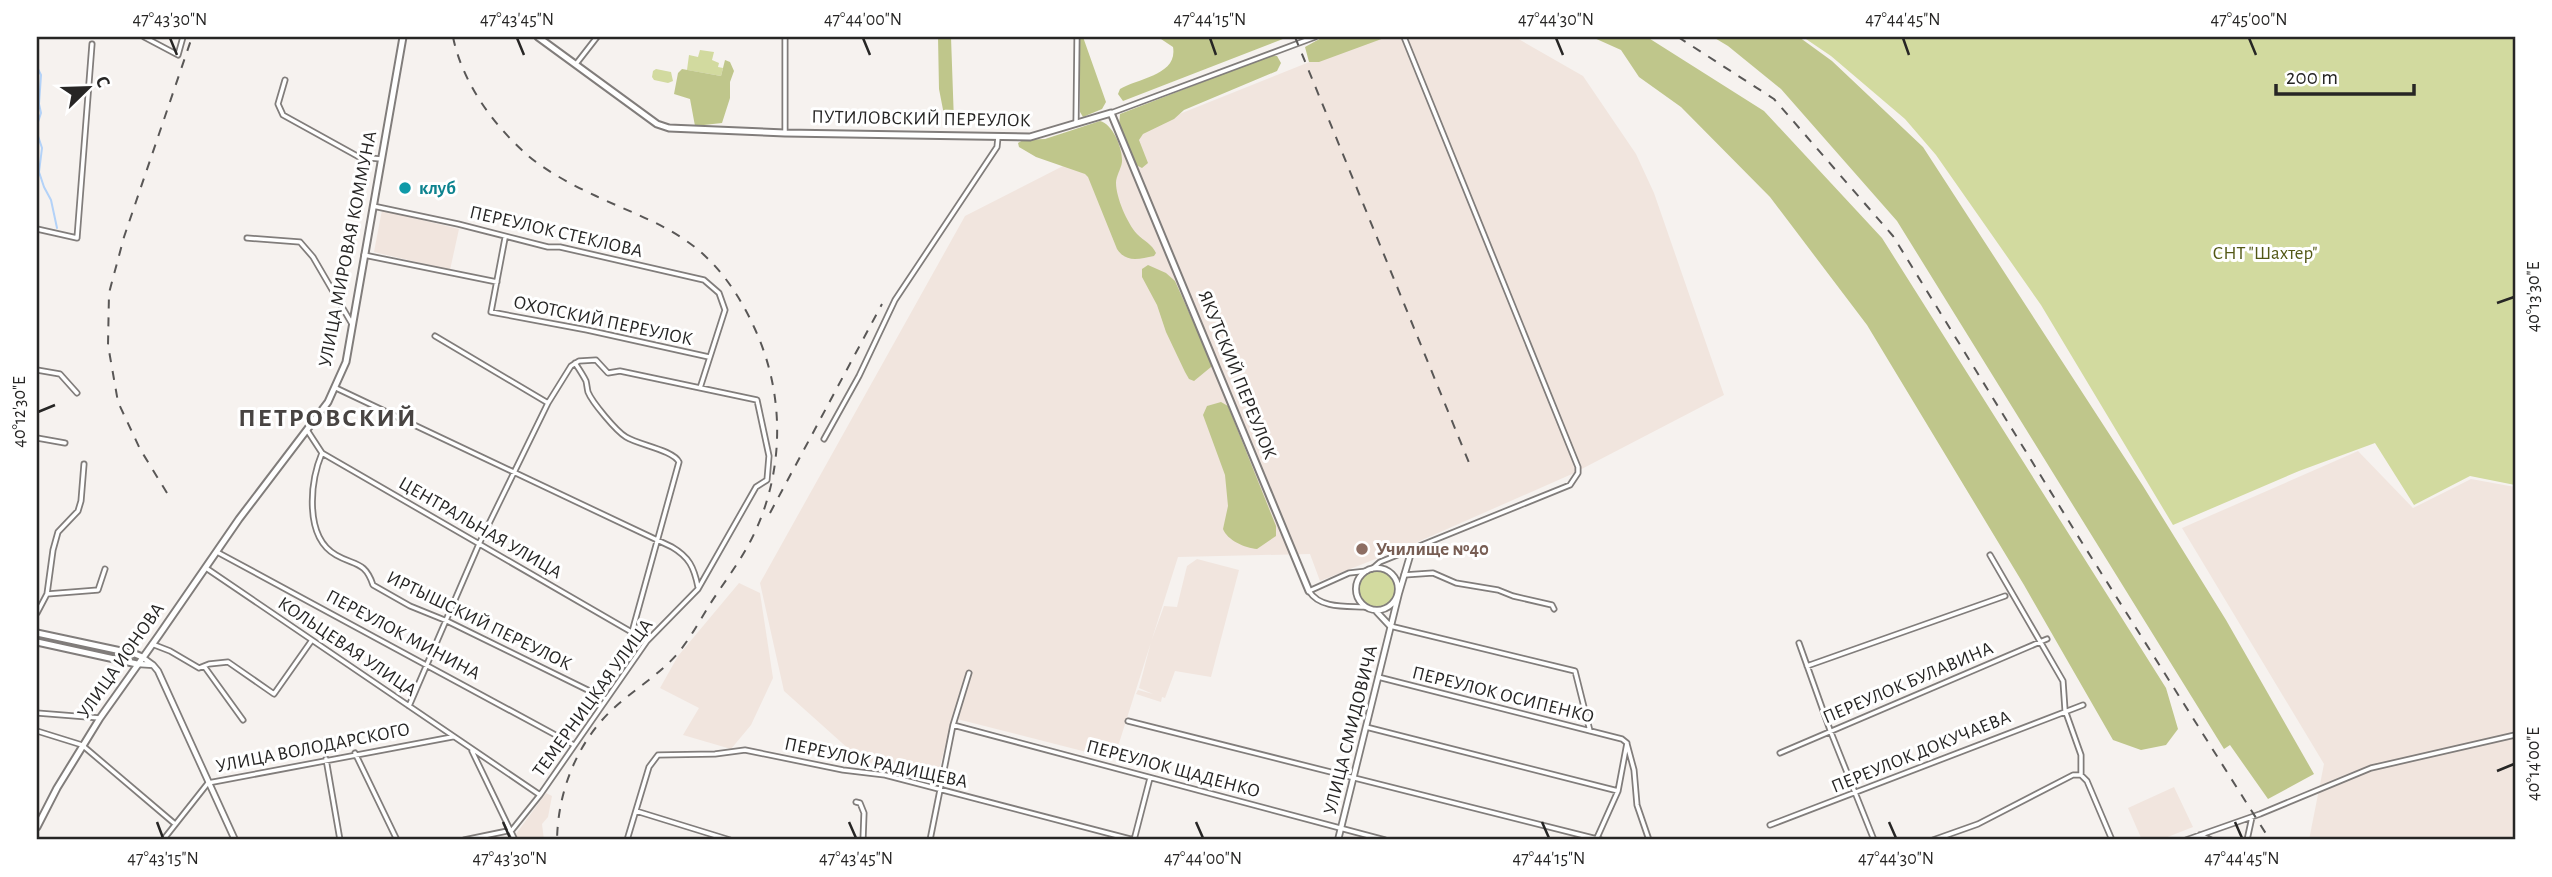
<svg xmlns="http://www.w3.org/2000/svg" width="2552" height="877" font-family="'Alegreya Sans',sans-serif">
	<rect width="100%" height="100%" fill="#f6f2ef"/>
	<path fill="#f1e5de" d="M1372,37h143l68,39 53,78 18,39 70,202 -152,79 -159,70 -93,37 -10,-27 -132,3 -64,202 -161,-41 -17,62 -75,-20 -77,-69 -24,-108 205,-367 147,-75z
		M382,210l77,19 -9,41 -76,-18z
		M2358,451l55,57 58,-29 44,8v353h-206l15,-76 -142,-236z
		M1197,559l42,11 -28,107 -36,-6 -10,27 -3,-1 -1,5 -25,-8 2,-4 15,4 -14,-6 12,-46 13,-36 13,1 10,-41z
		M739,583l21,10 13,85 -22,47 -20,24 -48,-14 16,-27 -39,-20 18,-32z
		M2174,787l19,40 -33,13h-18l-14,-32z
		M546,793l6,3 -4,21 -6,7 2,16h-25l-3,-6z"/>
	<path fill="#d2da9f" d="M1803,37h712v448l-45,-9 -56,29 -39,-62 -76,28 -126,54 -132,-220 -105,-150 -31,-36 -74,-63z
		M700,50l14,2 -2,8 7,3 -1,4 5,1 -2,8 -34,-6 2,-15 9,2z
		M656,69l15,3 2,9 -5,2 -14,-3 -2,-3 1,-6z
		M1359 589a18 18 0 1 1 36 0a18 18 0 1 1-36 0Z
		M40,638h3l93,20 -3,2z"/>
	<path fill="#bfc68b" d="M938,37h13l3,85 -3,3 -4,-1 -2,-4 -6,-31z
		M1080,37h3l23,65 -4,7 -19,8 -3,-5z
		M1158,37h130l-165,64 -5,-7 2,-5c18,-11 58,-14 53,-42z
		M1323,37h64l-68,25h-10l-4,-15z
		M1592,37h55l117,74 118,127 284,450 12,41 -12,16 -25,5 -28,-10 -89,-155 -157,-260 -97,-128 -89,-90 -42,-30 -18,-27z
		M1713,37h86l33,24 91,86 220,339 83,134 88,154 -46,25 -38,-54 -6,4 -327,-528 -116,-132 -53,-43z
		M1270,56h7l4,7 -4,8 -93,39 -10,9 -31,15 -4,6 9,23 -6,5 -6,-3 -17,-39 1,-12z
		M725,60l5,2 4,9 -4,11v16l-8,25 -27,3 -5,-27 -16,-5 4,-21 4,-4 39,7z
		M1100,121c13,3 23,28 22,41 -1,7 -6,14 -6,21 0,14 11,40 21,51 7,7 15,10 19,19l-2,3c-15,3 -28,7 -37,-7l-29,-72 -3,-3 -49,-17 -17,-10 -1,-4 5,-3 22,-1z
		M1148,265l18,8 9,8 37,83 -1,3 -17,14 -5,-2 -4,-7 -19,-40 -9,-27 -15,-28v-8z
		M1221,402l7,4 48,120v10l-19,13c-12,-1 -30,-9 -34,-20l5,-23 -3,-31 -22,-60 4,-9z"/>
	<g fill="none" stroke-linecap="round" stroke-linejoin="round">
		<path stroke="#b3d2f8" stroke-width="2" d="M37,67l4,8 -2,29 2,9 -4,12
			M37,133l5,15 -3,24 5,15 7,13 6,28"/>
		<g stroke="#817d7b" stroke-width="7">
			<path id="minor" d="M144,37l34,18 5,-18
				M785,37v96
				M576,64l21,-27
				M285,80l-7,24 5,11 76,42 22,2
				M1111,113l204,-76
				M1076,123l1,-86
				M373,206l85,18 90,23h12l144,33 15,13 6,17 -25,78
				M37,229l40,9 15,-194
				M247,238l53,4 13,15 39,67
				M505,238l-14,74 96,18 122,27
				M364,255l133,27
				M435,336l113,67
				M575,363c4,6 8,12 11,18 1,4 1,7 2,11 4,10 28,39 38,45 13,8 47,13 53,25l-47,170
				M37,370l23,4 17,19
				M336,388l336,159c17,10 22,20 26,40
				M307,430l15,23 325,188
				M37,438l28,5
				M824,439l35,-63 36,-76 102,-153 1,-10
				M322,453c-12,29 -18,84 14,102 19,11 29,6 37,30l37,21 37,15 159,78
				M217,552l357,193
				M1990,555l73,126 2,29 16,45v20
				M206,568l334,227
				M1372,569l8,-7 190,-77 8,-12v-6l-174,-430
				M1404,575l29,-2 23,10 42,7 15,6 39,9 2,4
				M47,594l51,-4 7,-21
				M1365,607c-18,-1 -45,2 -56,-16l40,-18 18,-2
				M37,613l10,-19 6,-44 5,-18 20,-21 3,-10 3,-37
				M1390,626l185,45 15,60
				M1799,643l31,87 44,110
				M152,644l18,7 29,17 10,-4 19,-2 46,32 38,-54
				M204,666l39,54
				M1807,666l198,-70
				M1378,677l244,62 5,4 -9,48 -22,49
				M409,706l70,-162 69,-141 23,-37 8,-5 17,-1 12,13 12,-2 137,29 12,56 -2,24 -11,7 -58,102 -51,52 -107,154 -28,35 -48,10
				M37,713l63,5
				M1128,721l473,119
				M953,725l432,115
				M1366,727l252,64
				M37,731l45,14 93,79
				M1627,744l7,26 3,35 12,35
				M472,751l43,89
				M355,753l42,87
				M1780,753l267,-114
				M326,759l14,81
				M856,802l4,1 4,10 -1,27
				M636,811l94,29
				M1770,825l313,-120
				M2200,835l11,5
				M163,840l45,-57 244,-46
				M627,840l22,-73 9,-12 57,-1 30,-4 98,20 42,5 249,65
				M930,840l23,-115 16,-52
				M1134,840l16,-62
				M1933,840l45,-16 95,-49h8l6,6 25,59
				M2186,840l74,-26 111,-46 144,-33
				M2247,840l5,-23"/>
		</g>
		<g stroke="#817d7b" stroke-width="8">
			<path id="tertiary" d="M1356 589a21 21 0 1 1 42 0a21 21 0 1 1-42 0Z
				M1376,611l14,15
				M138,664l15,1 -11,-8
				M153,665l5,6 77,169
				M1338,840l61,-247 13,-44"/>
		</g>
		<g stroke="#817d7b" stroke-width="9">
			<path id="secondary" d="M538,37l119,87 12,4 116,5 245,4 81,-24 198,478
				M37,633l98,21 7,3
				M37,642l100,22
				M37,827l20,-39 43,-70 59,-83 80,-116 89,-117 18,-40 57,-325"/>
		</g>
		<use href="#minor" stroke="#fff" stroke-width="3.5"/>
		<use href="#tertiary" stroke="#fff" stroke-width="4.5"/>
		<use href="#secondary" stroke="#fff" stroke-width="5"/>
		<path stroke="#595756" stroke-width="2" stroke-dasharray="9 9" stroke-linecap="butt" d="M453,37c9,44 38,85 71,115 18,17 50,34 72,44 29,14 59,24 86,42 33,21 56,54 72,89 32,68 31,148 -4,215 -10,19 -22,35 -34,53 -13,19 -23,40 -38,58 -16,19 -37,32 -56,48 -42,34 -64,86 -65,139
			M1295,37l177,433
			M1678,37l96,62 119,137 188,305 189,299
			M167,493l-27,-44 -22,-47 -10,-57 1,-52 15,-56 68,-200
			M770,513l112,-209"/>
	</g>
	<path fill="none" stroke="#272625" stroke-width="2.5" d="M170,38l7,17M517,38l7,17M863,38l7,17M1210,38l6,17M1556,38l7,17M1903,38l6,17M2249,38l7,17M2497,303l17,-6M38,412l17,-7M2497,771l17,-7M157,822l6,16M503,822l7,16M849,822l7,16M1196,822l7,16M1542,822l7,16M1889,822l7,16M2235,822l7,16"/>
	<circle fill="#0f9aa8" stroke="#fff" stroke-width="2.5" cx="405" cy="188" r="7"/>
	<circle fill="#8d6e63" stroke="#fff" stroke-width="2.5" cx="1362" cy="549" r="7"/>
	<g text-anchor="middle" dominant-baseline="central" stroke-width="6" stroke-linejoin="round" paint-order="stroke">
		<g font-size="19" fill="#272625" stroke="#fff">
			<text transform="translate(921 119) rotate(1)">ПУТИЛОВСКИЙ ПЕРЕУЛОК</text>
			<text transform="translate(556 232) rotate(13)">ПЕРЕУЛОК СТЕКЛОВА</text>
			<text transform="translate(348 249) rotate(-79)">УЛИЦА МИРОВАЯ КОММУНА</text>
			<text transform="translate(603 321) rotate(12)">ОХОТСКИЙ ПЕРЕУЛОК</text>
			<text transform="translate(1237 375) rotate(68)">ЯКУТСКИЙ ПЕРЕУЛОК</text>
			<text transform="translate(480 528) rotate(30)">ЦЕНТРАЛЬНАЯ УЛИЦА</text>
			<text transform="translate(479 621) rotate(26)">ИРТЫШСКИЙ ПЕРЕУЛОК</text>
			<text transform="translate(403 635) rotate(28)">ПЕРЕУЛОК МИНИНА</text>
			<text transform="translate(347 647) rotate(34)">КОЛЬЦЕВАЯ УЛИЦА</text>
			<text transform="translate(121 661) rotate(-55)">УЛИЦА ИОНОВА</text>
			<text transform="translate(1908 683) rotate(-23)">ПЕРЕУЛОК БУЛАВИНА</text>
			<text transform="translate(1503 695) rotate(14)">ПЕРЕУЛОК ОСИПЕНКО</text>
			<text transform="translate(593 698) rotate(-54)">ТЕМЕРНИЦКАЯ УЛИЦА</text>
			<text transform="translate(1351 730) rotate(-76)">УЛИЦА СМИДОВИЧА</text>
			<text transform="translate(313 748) rotate(-11)">УЛИЦА ВОЛОДАРСКОГО</text>
			<text transform="translate(1921 752) rotate(-22)">ПЕРЕУЛОК ДОКУЧАЕВА</text>
			<text transform="translate(876 763) rotate(12)">ПЕРЕУЛОК РАДИЩЕВА</text>
			<text transform="translate(1173 769) rotate(15)">ПЕРЕУЛОК ЩАДЕНКО</text>
		</g>
		<g font-size="19" font-weight="bold" fill="#0d838f" stroke="#fff" text-anchor="start">
			<text x="419" y="188">клуб</text>
		</g>
		<g font-size="19" fill="#535816" stroke="#fff">
			<text x="2265" y="253">СНТ "Шахтер"</text>
		</g>
		<g font-size="19" font-weight="bold" fill="#785e54" stroke="#fff" text-anchor="start">
			<text x="1376" y="549">Училище №40</text>
		</g>
		<g font-size="26" font-weight="bold" letter-spacing="2" fill="#484442" stroke="#fff">
			<text x="328" y="418">ПЕТРОВСКИЙ</text>
		</g>
	</g>
	<rect width="2552" height="877" fill="none" stroke="#ffffff" stroke-width="77"/>
	<g transform="translate(88 88) rotate(67)" stroke="#ffffff" stroke-width="5" paint-order="stroke">
	<path d="M0-5L12 26L0 18L-12 26Z" fill="#272625"/>
	<text y="-10" font-size="19" font-weight="bold" text-anchor="middle" fill="#272625">С</text>
	</g>
	<path d="M2276 84v10h138v-10" fill="none" stroke="#272625" stroke-width="3.5"/>
	<text x="2286" y="84" font-size="21" fill="#272625" stroke="#ffffff" stroke-width="5" paint-order="stroke">200 m</text>
	<rect x="38" y="38" width="2476" height="800" fill="none" stroke="#272625" stroke-width="2.5"/>
	<g font-size="18" text-anchor="middle" fill="#272625">
		<text x="170" y="25">47°43'30"N</text>
		<text x="517" y="25">47°43'45"N</text>
		<text x="863" y="25">47°44'00"N</text>
		<text x="1210" y="25">47°44'15"N</text>
		<text x="1556" y="25">47°44'30"N</text>
		<text x="1903" y="25">47°44'45"N</text>
		<text x="2249" y="25">47°45'00"N</text>
		<text transform="translate(2533 297) rotate(-90)" y="6">40°13'30"E</text>
		<text transform="translate(19 412) rotate(-90)" y="6">40°12'30"E</text>
		<text transform="translate(2533 764) rotate(-90)" y="6">40°14'00"E</text>
		<text x="163" y="864">47°43'15"N</text>
		<text x="510" y="864">47°43'30"N</text>
		<text x="856" y="864">47°43'45"N</text>
		<text x="1203" y="864">47°44'00"N</text>
		<text x="1549" y="864">47°44'15"N</text>
		<text x="1896" y="864">47°44'30"N</text>
		<text x="2242" y="864">47°44'45"N</text>
	</g>
</svg>
